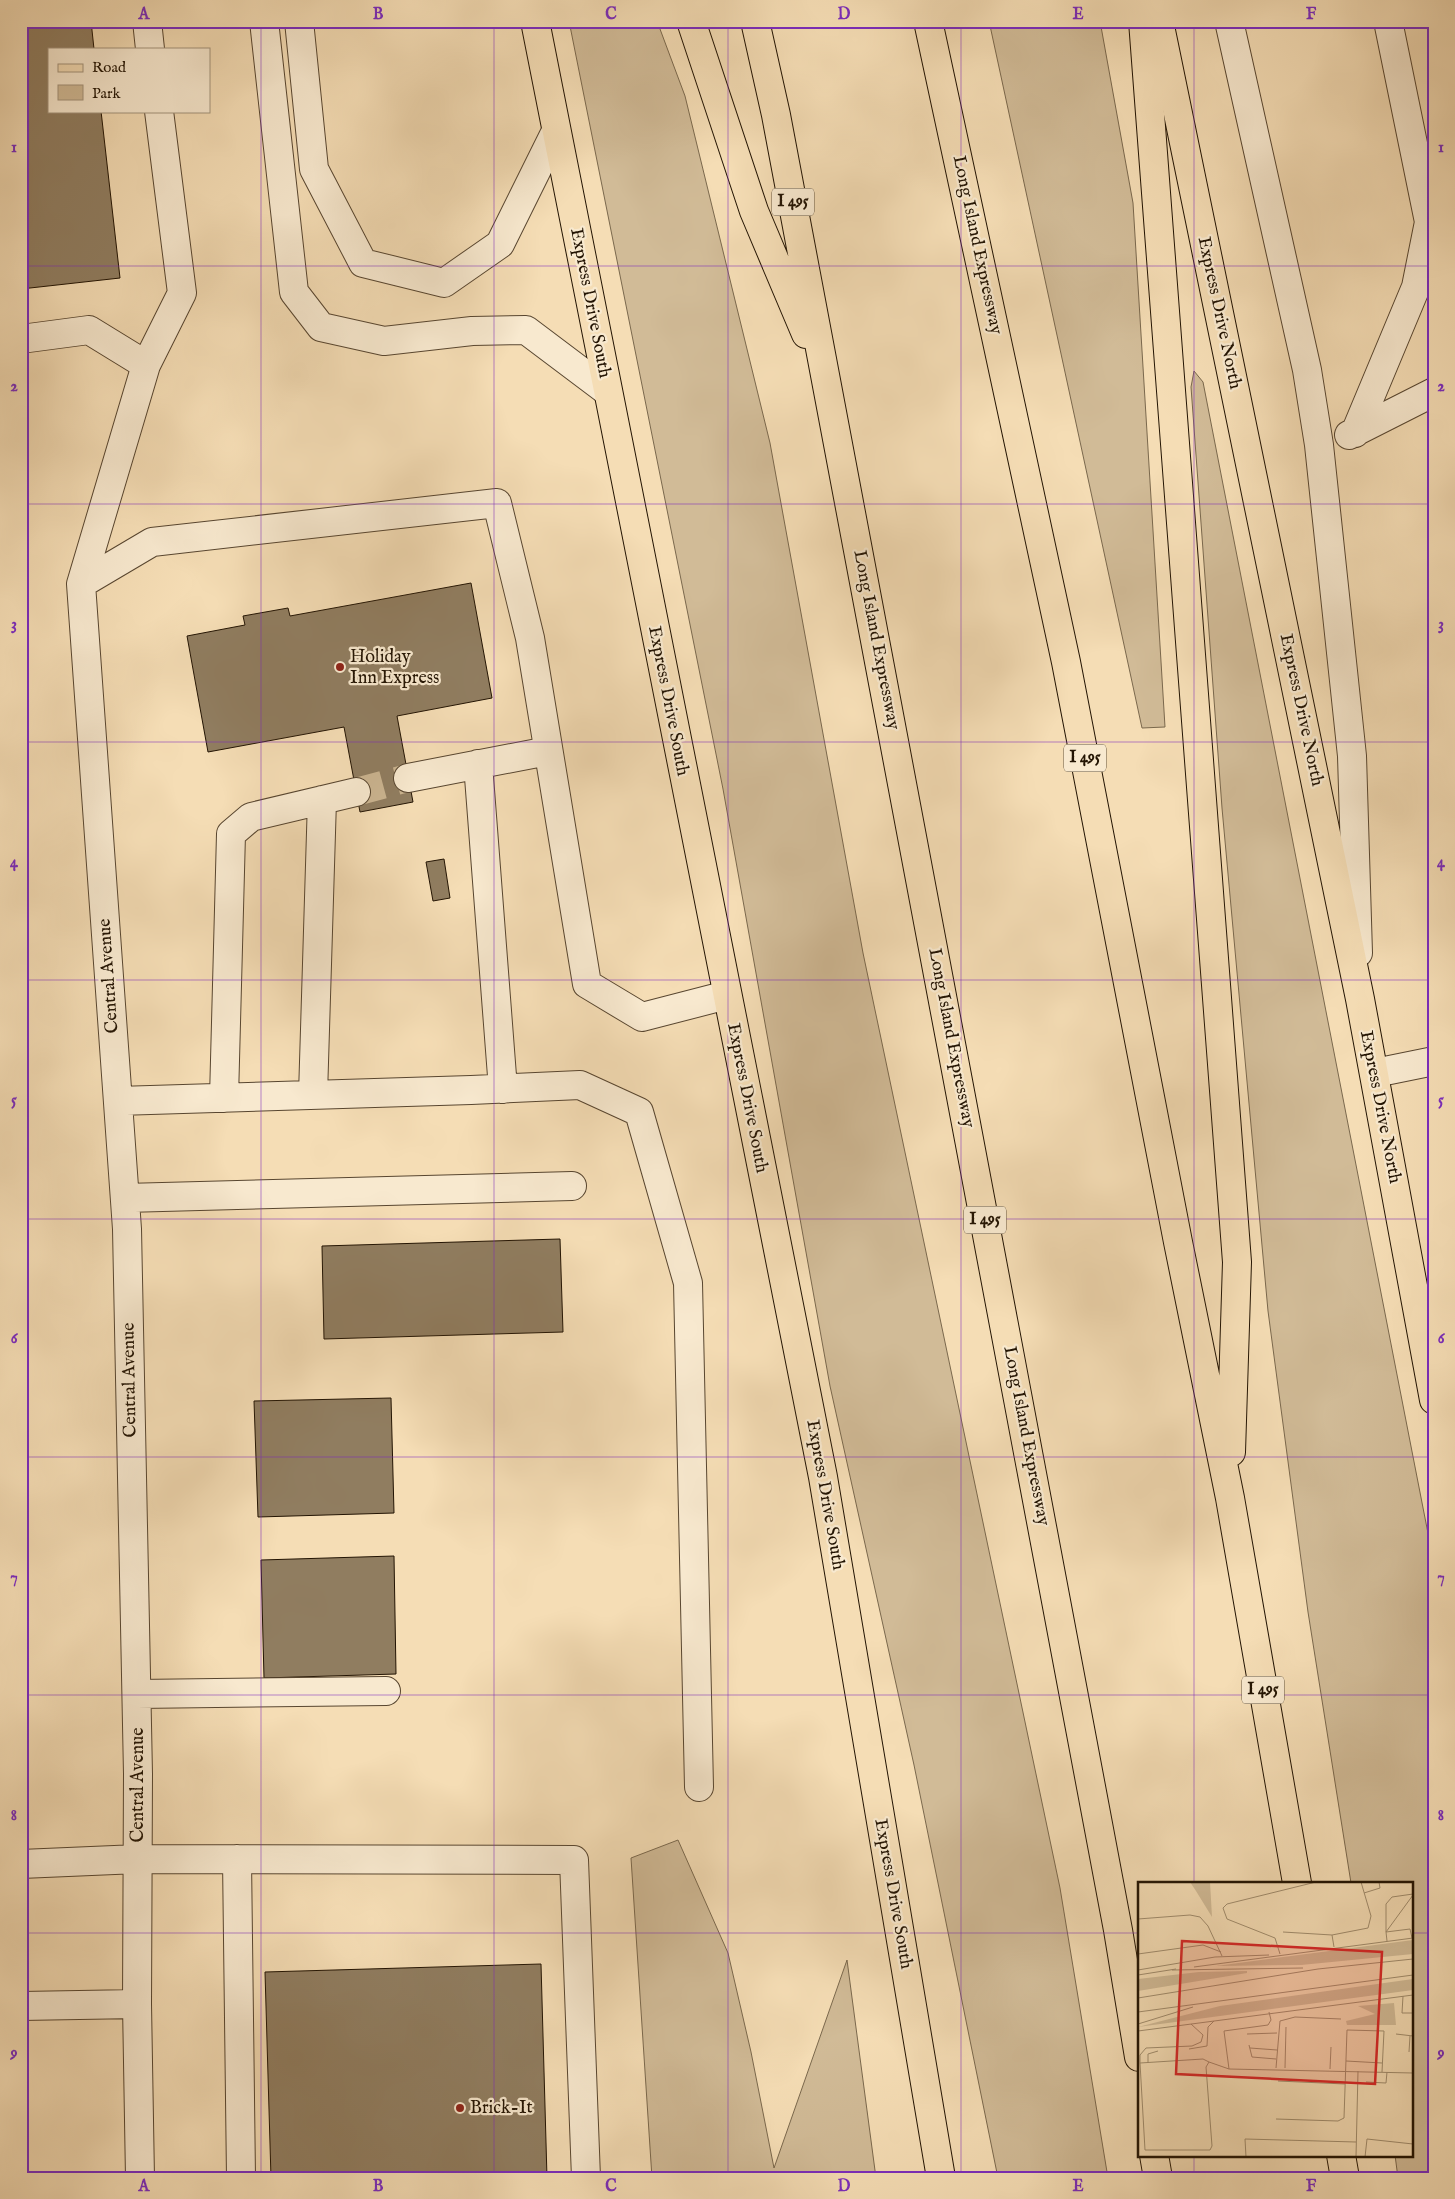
<svg xmlns="http://www.w3.org/2000/svg" width="1455" height="2199" font-family="'IM FELL English',serif">
	<rect width="100%" height="100%" fill="#f5ddb5"/>
	<filter id="stains"><feTurbulence type="fractalNoise" baseFrequency=".004" numOctaves="4"/><feColorMatrix values="0 0 0 0 .2 0 0 0 0 .09 0 0 0 0 .02 0 0 0 .5 -.17"/></filter>
	<radialGradient id="worn" r=".72"><stop offset=".6" stop-color="#630" stop-opacity="0"/><stop offset="1" stop-color="#630" stop-opacity=".3"/></radialGradient>
	<path fill="#d1bb97" stroke="#7a684d" d="M569,21h88l28,75 85,347 93,510 197,935 48,290h-110l-84,-413 -84,-379 -107,-597z
		M989,21h111l33,182 32,524 -23,1z
		M1194,371l9,11 231,1182v614h-36l-3,-23h16v-272h-60l-43,-271 -40,-301 -46,-503 -31,-421z
		M678,1840l50,113 23,99 23,116 73,-208 29,218h-224l-21,-320z"/>
	<path fill="#907d60" stroke="#231403" d="M21,21h70l3,28h-45v62h52l19,167 -99,11z
		M471,583l21,115 -95,18 16,86 -53,10 -16,-85 -136,25 -21,-116 58,-11 -2,-9 45,-8 2,8z
		M444,859l6,39 -17,3 -7,-39z
		M560,1239l3,93 -239,7 -2,-93z
		M391,1398l3,115 -136,4 -4,-116z
		M394,1556l2,118 -132,4 -3,-118z
		M541,1964l6,214h-276l-6,-206z"/>
	<g fill="none" stroke-linecap="round" stroke-linejoin="round">
		<path stroke="#cbb591" stroke-width="28" stroke-dasharray="28 14" stroke-linecap="butt" d="M356,792l52,-14"/>
		<g stroke="#584630" stroke-width="30">
			<path id="minor" d="M147,21l3,28
				M264,21l30,271 27,35 63,14 88,-10 54,-1 81,61
				M299,21l15,148 49,94 81,20 56,-39 56,-113
				M1229,21l78,349 12,75 33,311 6,197
				M21,339l68,-9 57,35 36,-72 -23,-182
				M1355,433l61,-146 13,-65 -41,-201
				M1349,435l85,-43
				M81,584l71,-42 345,-39 33,135 57,346 55,33 85,-22
				M478,764l25,325
				M408,778l140,-27
				M1375,1073l59,-12
				M313,1095l9,-295
				M224,1098l7,-264 20,-17 105,-25
				M118,1101l353,-11 109,-5 59,27 49,171 11,504
				M125,1198l447,-12
				M137,1694l249,-3
				M237,1859l4,319
				M21,1864l117,-5 436,1 12,318
				M21,2006l116,-2
				M140,2178l-3,-174 1,-230 -11,-545 -46,-645 65,-219"/>
		</g>
		<g stroke="#231403" stroke-width="30">
			<path id="major" d="M535,21l288,1456 118,701
				M1159,21l201,978 74,401"/>
		</g>
		<g stroke="#231403" stroke-width="30">
			<path id="highway" d="M691,21l63,190 52,123
				M755,21l21,94 342,1815 21,127
				M928,21l138,641 112,580 52,256 67,385
				M1143,21l94,1241 -6,190
				M1154,2155l4,23
				M1341,2155l4,23"/>
		</g>
		<use href="#minor" stroke="#f8e9cf" stroke-width="28"/>
		<use href="#major" stroke="#f5ddb5" stroke-width="28"/>
		<use href="#highway" stroke="#f5ddb5" stroke-width="28"/>
	</g>
	<path fill="none" stroke="#7b2cbf" stroke-width="1" stroke-opacity="0.55" d="M261,21v2157M494,21v2157M728,21v2157M961,21v2157M1194,21v1862M21,266h1413M21,504h1413M21,742h1413M21,980h1413M21,1219h1413M21,1457h1413M21,1695h1413M21,1933h1118M1411,1933h23M1194,2155v23"/>
	<g fill="#8f2418" stroke="#f8e9cf" stroke-width="2">
		<circle cx="340" cy="667" r="5"/>
		<circle cx="460" cy="2108" r="5"/>
	</g>
	<g text-anchor="middle" dominant-baseline="central" stroke-width="4.5" stroke-linejoin="round" paint-order="stroke">
		<g fill="#f8e9cf" stroke="#635440" stroke-width="1">
			<rect x="772" y="188.5" width="42" height="27" rx="4"/>
			<rect x="1064" y="744.5" width="42" height="27" rx="4"/>
			<rect x="964" y="1206.5" width="42" height="27" rx="4"/>
			<rect x="1242" y="1676.5" width="42" height="27" rx="4"/>
		</g>
		<g font-size="16" font-weight="bold" fill="#231403">
			<text x="793" y="202">I 495</text>
			<text x="1085" y="758">I 495</text>
			<text x="985" y="1220">I 495</text>
			<text x="1263" y="1690">I 495</text>
		</g>
		<g font-size="18" fill="#231403" stroke="#f8e9cf">
			<text transform="translate(977 245) rotate(78)">Long Island Expressway</text>
			<text transform="translate(590 303) rotate(79)">Express Drive South</text>
			<text transform="translate(1219 313) rotate(78)">Express Drive North</text>
			<text transform="translate(876 640) rotate(79)">Long Island Expressway</text>
			<text transform="translate(668 701) rotate(79)">Express Drive South</text>
			<text transform="translate(1301 710) rotate(78)">Express Drive North</text>
			<text transform="translate(109 976) rotate(-94)">Central Avenue</text>
			<text transform="translate(951 1038) rotate(79)">Long Island Expressway</text>
			<text transform="translate(747 1098) rotate(79)">Express Drive South</text>
			<text transform="translate(1380 1107) rotate(79)">Express Drive North</text>
			<text transform="translate(130 1380) rotate(-91)">Central Avenue</text>
			<text transform="translate(1026 1436) rotate(79)">Long Island Expressway</text>
			<text transform="translate(825 1495) rotate(80)">Express Drive South</text>
			<text transform="translate(138 1785) rotate(-90)">Central Avenue</text>
			<text transform="translate(893 1894) rotate(80)">Express Drive South</text>
		</g>
		<g font-size="18" fill="#231403" stroke="#f8e9cf" text-anchor="start">
			<text x="350" y="657">Holiday<tspan x="350" dy="21">Inn Express</tspan></text>
			<text x="470" y="2108">Brick-It</text>
		</g>
	</g>
	<g transform="translate(1138 1882)">
		<rect width="275" height="275" fill="#f5ddb5"/>
		<path d="M52,0h20l2,35 -16,-26zM275,58v14l-112,11 -85,1zM109,89v2l-109,18v-12l61,-7zM275,97v11l-275,37 82,-21zM256,121l2,22h-49l-1,-4 29,-7 -17,-8z" fill="#d1bb97"/>
		<path fill="none" stroke="#a18d6e" stroke-width="1" d="M226,11l16,-5 -1,-6M0,37l52,-4 10,2 8,9 14,30M145,50l49,3M274,56l-2,-9 -24,3v-28l6,-7 21,-3M249,59l-1,-9 27,-37M196,65l-2,-12 36,-7 3,-12 -10,-34M0,72l65,-9 18,7M142,72l-5,-16 -48,-19 -4,-11 4,-4 89,-22M56,85l219,-29M0,88l77,-13 54,-2M34,88l131,-2M0,93l38,-6M265,114l-1,17h11M0,116l180,-29 95,-10M0,130l275,-37M0,142l55,-17M0,149l275,-36M109,152l30,-1M258,152l17,2M111,163l3,12 24,2M112,166l27,2M51,167l18,-3 1,-19 6,-6M271,170l1,-16M208,179l36,2M71,180l20,7 184,4M2,181l63,-4 6,3 -3,5 6,79 -2,4h-65l-5,-87v-8l6,-7 46,-2 9,-4 2,-7 -12,-11M10,181v-9l10,-3M138,186l4,-47 15,-4 46,2M147,186l1,-41M91,187l-5,-38 44,-6 3,-5 -2,-8M192,187l1,-22M140,199l67,3M228,200l20,1 1,-11M138,237l62,2 6,-3 3,-88 37,1 -2,41M108,275l-1,-18 111,3M218,275l2,-86M227,275l2,-18 46,5"/>
		<path fill="#d62828" fill-opacity="0.15" stroke="#d62828" stroke-width="2.5" d="M44,59l200,11 -7,132 -199,-10z"/>
		<rect width="275" height="275" fill="none" stroke="#231403" stroke-width="2.5"/>
	</g>
	<rect width="1455" height="2199" fill="none" stroke="#f5ddb5" stroke-width="55"/>
	<rect x="48" y="48" width="162" height="65" fill="#f8e9cf" stroke="#a3947d"/>
	<rect x="58" y="64" width="25" height="8" fill="#f5ddb5" stroke="#a3947d"/>
	<text x="92" y="72" font-size="15" fill="#231403">Road</text>
	<rect x="58" y="85" width="25" height="15" fill="#d1bb97" stroke="#a3947d"/>
	<text x="92" y="98" font-size="15" fill="#231403">Park</text>
	<rect x="28" y="28" width="1400" height="2144" fill="none" stroke="#7b2cbf" stroke-width="2"/>
	<g font-size="16" text-anchor="middle" font-weight="bold" fill="#7b2cbf">
		<text x="144" y="19">A</text>
		<text x="378" y="19">B</text>
		<text x="611" y="19">C</text>
		<text x="844" y="19">D</text>
		<text x="1078" y="19">E</text>
		<text x="1311" y="19">F</text>
		<text x="14" y="152">1</text>
		<text x="1441" y="152">1</text>
		<text x="14" y="391">2</text>
		<text x="1441" y="391">2</text>
		<text x="14" y="629">3</text>
		<text x="1441" y="629">3</text>
		<text x="14" y="867">4</text>
		<text x="1441" y="867">4</text>
		<text x="14" y="1105">5</text>
		<text x="1441" y="1105">5</text>
		<text x="14" y="1343">6</text>
		<text x="1441" y="1343">6</text>
		<text x="14" y="1582">7</text>
		<text x="1441" y="1582">7</text>
		<text x="14" y="1820">8</text>
		<text x="1441" y="1820">8</text>
		<text x="14" y="2058">9</text>
		<text x="1441" y="2058">9</text>
		<text x="144" y="2191">A</text>
		<text x="378" y="2191">B</text>
		<text x="611" y="2191">C</text>
		<text x="844" y="2191">D</text>
		<text x="1078" y="2191">E</text>
		<text x="1311" y="2191">F</text>
	</g>
	<rect width="100%" height="100%" filter="url(#stains)"/>
	<rect width="100%" height="100%" fill="url(#worn)"/>
</svg>
